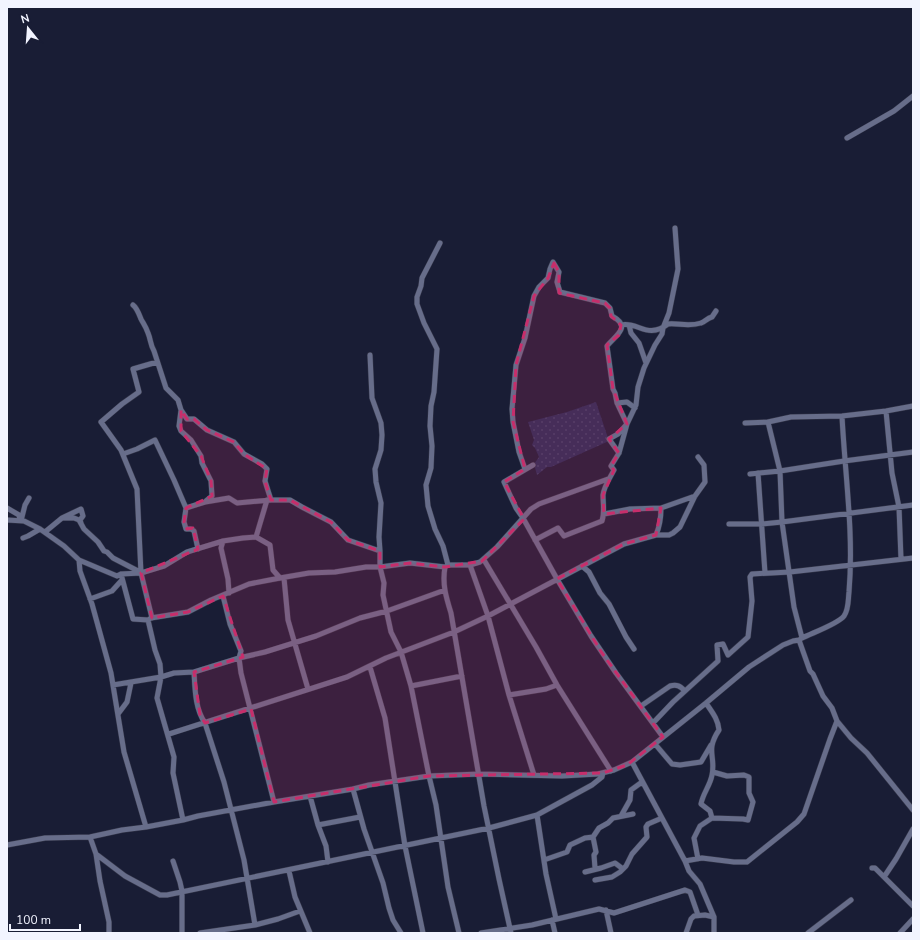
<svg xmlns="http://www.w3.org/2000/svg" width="920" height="940" font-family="'Nunito Sans',sans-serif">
	<defs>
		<pattern id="grass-dots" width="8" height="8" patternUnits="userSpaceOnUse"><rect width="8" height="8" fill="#262d56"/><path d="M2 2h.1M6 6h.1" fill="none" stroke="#3b4267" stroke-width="1.8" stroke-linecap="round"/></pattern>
	</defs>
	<rect width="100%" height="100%" fill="#191d35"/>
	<path fill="url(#grass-dots)" d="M596,402l13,39 -58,26h-4l-10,8 -3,-11 5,-7 -4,-9 -3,-3 2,-5 -6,-18 39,-10z"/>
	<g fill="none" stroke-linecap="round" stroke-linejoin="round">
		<g stroke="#343649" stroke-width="6">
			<path id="street" d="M847,138l47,-27 19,-15
				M440,243l-18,35 -1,8 -4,11v7l7,19 13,26 -3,43 -3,14 -1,20 2,20 -1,22 -5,17 2,21 7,23 8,17 5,19
				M133,305c4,3 6,9 8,14 2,4 5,8 7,14 3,7 2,11 6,18l12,37 12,12 3,10 6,9h7l13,11 27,12 10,12 18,10 5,5 -2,12 6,19
				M621,325c17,-4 26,15 47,-1 11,-1 21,3 33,-1 4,-1 6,-5 11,-6l4,-6
				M629,325l2,8 8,10 7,20
				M370,355l2,43 9,25 1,12 -1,15 -6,19 1,13 5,21 -2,34 1,14
				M617,403l10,-1 8,6
				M181,410l-2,16 2,5 10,9 10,16 1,7 9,18 1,15 -6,5
				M886,411l6,62 7,34 2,52
				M768,422l12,49 2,51 12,85 8,31 -3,2 11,31 3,3 10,22 9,12 5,13 14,17 16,15 46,57
				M745,423l23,-1 23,-5 51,-1 44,-5 27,-5
				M123,454l14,-5 18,-9 19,40 12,28
				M533,465l-29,17 12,26 7,10 34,61 34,57 25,37 47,64
				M525,469l-6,-17 -6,-30 -1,-13 4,-44 9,-27 9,-42 5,-9 9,-9 2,-9 3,-7 6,10 -2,10 3,10 45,11 5,5 2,8c20,11 4,19 -5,30l6,43 2,4 2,10 10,21 -9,10 -9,5 10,14
				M758,473l7,100
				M750,474l30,-3 64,-10 69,-9
				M7,508l12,7 1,5
				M604,514l26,-5 31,-1
				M62,518l19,-9 2,7 -3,4 1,3
				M7,520l17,1 16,8 24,17 15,14 38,16 4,-2 20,-1 23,-7 23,-14 36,-11 20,-3 13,-1 14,8 3,25 7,8
				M21,521l4,-16 4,-7
				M729,524h32l21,-2 131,-17
				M45,532l17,-14h12l5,2 5,9 14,13 6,9 3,1 6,6 27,14
				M656,535c3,-7 5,-19 5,-27l34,-12
				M256,537l11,-37
				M23,538l5,-2 12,-7
				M535,540l23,-12 6,8 38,-15c3,-9 1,-17 1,-26 1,-9 7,-17 11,-25l-3,-4 8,-13 8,-29 9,-19 2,-18 6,-19 11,-23 7,-11 1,-6 6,-15 9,-44 -3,-41
				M223,541l-2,7 7,31 1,14
				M198,549l-4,-18 -3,-2h-5l-2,-7 2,-14 19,-6 24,-4 8,5 34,-3h19l12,7 29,15 17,18 32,11v16l4,16 -1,12 8,37 10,20 10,34 18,90 7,29 12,82 11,46
				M79,560l1,11 12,33 19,69 13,79 22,75
				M484,560l52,87 21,38 54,86
				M470,565l18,51 21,79 25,80
				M582,566l7,6 11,21 9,11 17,33 8,12
				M445,567c-3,17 1,30 6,46l33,193 15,73 12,54
				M121,574l12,45 15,1 3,-2 37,-6 23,-12 38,-16 31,-6 29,-5 26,-1 31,-5h14l30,-4 35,4 3,-2h22l10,-3 17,-15 34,-38 8,-5 69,-25
				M284,578l4,42 20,69
				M223,596l7,28 11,27 -2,7 2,15 33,129
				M90,599l22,-8 10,-11
				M152,618l-11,-45 -4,-84 -16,-39 -20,-28 21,-18 17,-12 -6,-23 24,-7
				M148,620l7,30 5,14 1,13 -4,21 17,59 -1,16 10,47
				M802,638c10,-5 36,-14 42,-22 5,-7 4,-16 5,-24 5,-58 -4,-117 -7,-176
				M370,667l15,51 20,128 18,87
				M194,672c1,17 1,37 11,51l19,59 20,78 11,65
				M113,685l48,-8 13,-4 20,-1 45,-14 26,-6 51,-16 44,-18 27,-7 58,-21
				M411,686l51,-10
				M509,695l37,-6 11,-4
				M706,703c6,9 12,16 13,27 -14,21 -3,26 -7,45 -2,11 -9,18 -11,29l9,7 2,7
				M641,706l29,-20c7,-2 10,0 15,5
				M118,714l9,-12 4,-19
				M653,723l20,-21 45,-41 -1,-16 6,-1 5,11 20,-18 4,-36 -2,-24 2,-3 38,-2 123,-14
				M169,734l178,-57 39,-19 68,-26 34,-16 136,-72 32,-9h13l4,-2 7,-6 15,-31 10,-14 -1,-17 -6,-8
				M655,744l17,20 8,1 21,-3 10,-17
				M632,762l53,99 4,10 11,13 14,33v16
				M353,789l11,40 19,54 6,25 4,12 8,13
				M310,796l8,29 8,21 2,16
				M537,815l9,59 10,45
				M621,816l9,-16 1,-10 11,-8
				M318,825l42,-8
				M90,837l6,17 29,22 35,19h7l322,-67 48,-13 55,-30 10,-8 1,-4
				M593,837l6,-9 9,-5 5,-5 20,-4
				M7,845l38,-7 45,-1 32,-7 24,-3 37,-7 15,-4 76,-14 79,-13 16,-4 60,-9 51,-2 82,2 36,-2 16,-4 18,-8 74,-59 43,-36 34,-22 10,-4 6,-1
				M96,854l4,27 9,41v11
				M698,859l-4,-21 6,-12 12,-8 31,1 5,1 5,-18 -4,-9v-16l-5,-2 -17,1 -14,-4
				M544,860l23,-8 3,-7 15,-7 8,-1 3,15 -2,3 1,13
				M173,861l7,21 2,9v42
				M685,861l17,-3 32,4h13l50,-40 7,-8 26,-75 7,-18
				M872,868h3l38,38
				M289,871l6,26 15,36
				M585,872l16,-4 14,-5 8,6
				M884,877l12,-18 17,-30
				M595,880l17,-3 8,-5 6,-6 6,-12 15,-17 -1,-10 2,-3 14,-6
				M606,910l5,23
				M552,920l3,13
				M200,933l55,-8 23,-6 22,-8
				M481,933l51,-8 67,-16 15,4 71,-23 5,2 8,23
				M686,933l5,-14 3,-3 11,-1 9,2
				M808,933l43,-33
				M900,933l13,-14"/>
		</g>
		<use href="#street" stroke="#676d8a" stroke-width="5"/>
	</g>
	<path fill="#c72e6b" fill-opacity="0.2" stroke="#c72e6b" stroke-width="3" stroke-dasharray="8 5" stroke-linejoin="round" d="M554,263l5,9v21l46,10 5,5 1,8 10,9 -2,10 -12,10 6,44 14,35 -18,15 10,14 -8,13 3,4 -11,25 1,19 57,-6 -5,27 -32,9 -67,35 45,74 61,84 -36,28 -24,8 -174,3 -155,26 -23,-93 -46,14 -5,-8 -6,-43 49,-15 -20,-61 -35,16 -36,6 -11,-45 57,-24 -5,-21 -6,1 -3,-7 2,-14 26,-12 -1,-15 -10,-25 -20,-25v-21l6,9h7l13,11 27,12 10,12 23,15 -2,12 6,19h19l41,22 17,18 32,11v16l30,-4 35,4 37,-6 42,-42 -20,-37 21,-13 -12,-47 3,-57 18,-69 14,-18z"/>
	<rect width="920" height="940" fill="none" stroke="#f2f4ff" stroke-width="16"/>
	<g transform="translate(28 28) rotate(343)" stroke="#191d35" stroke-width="3" paint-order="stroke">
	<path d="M0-3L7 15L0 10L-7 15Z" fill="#f2f4ff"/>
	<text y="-6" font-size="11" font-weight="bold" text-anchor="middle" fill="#f2f4ff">N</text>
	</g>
	<path d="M10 924v6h70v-6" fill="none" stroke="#f2f4ff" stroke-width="2"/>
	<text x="16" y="924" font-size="12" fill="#f2f4ff" stroke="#191d35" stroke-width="3" paint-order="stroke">100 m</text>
</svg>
